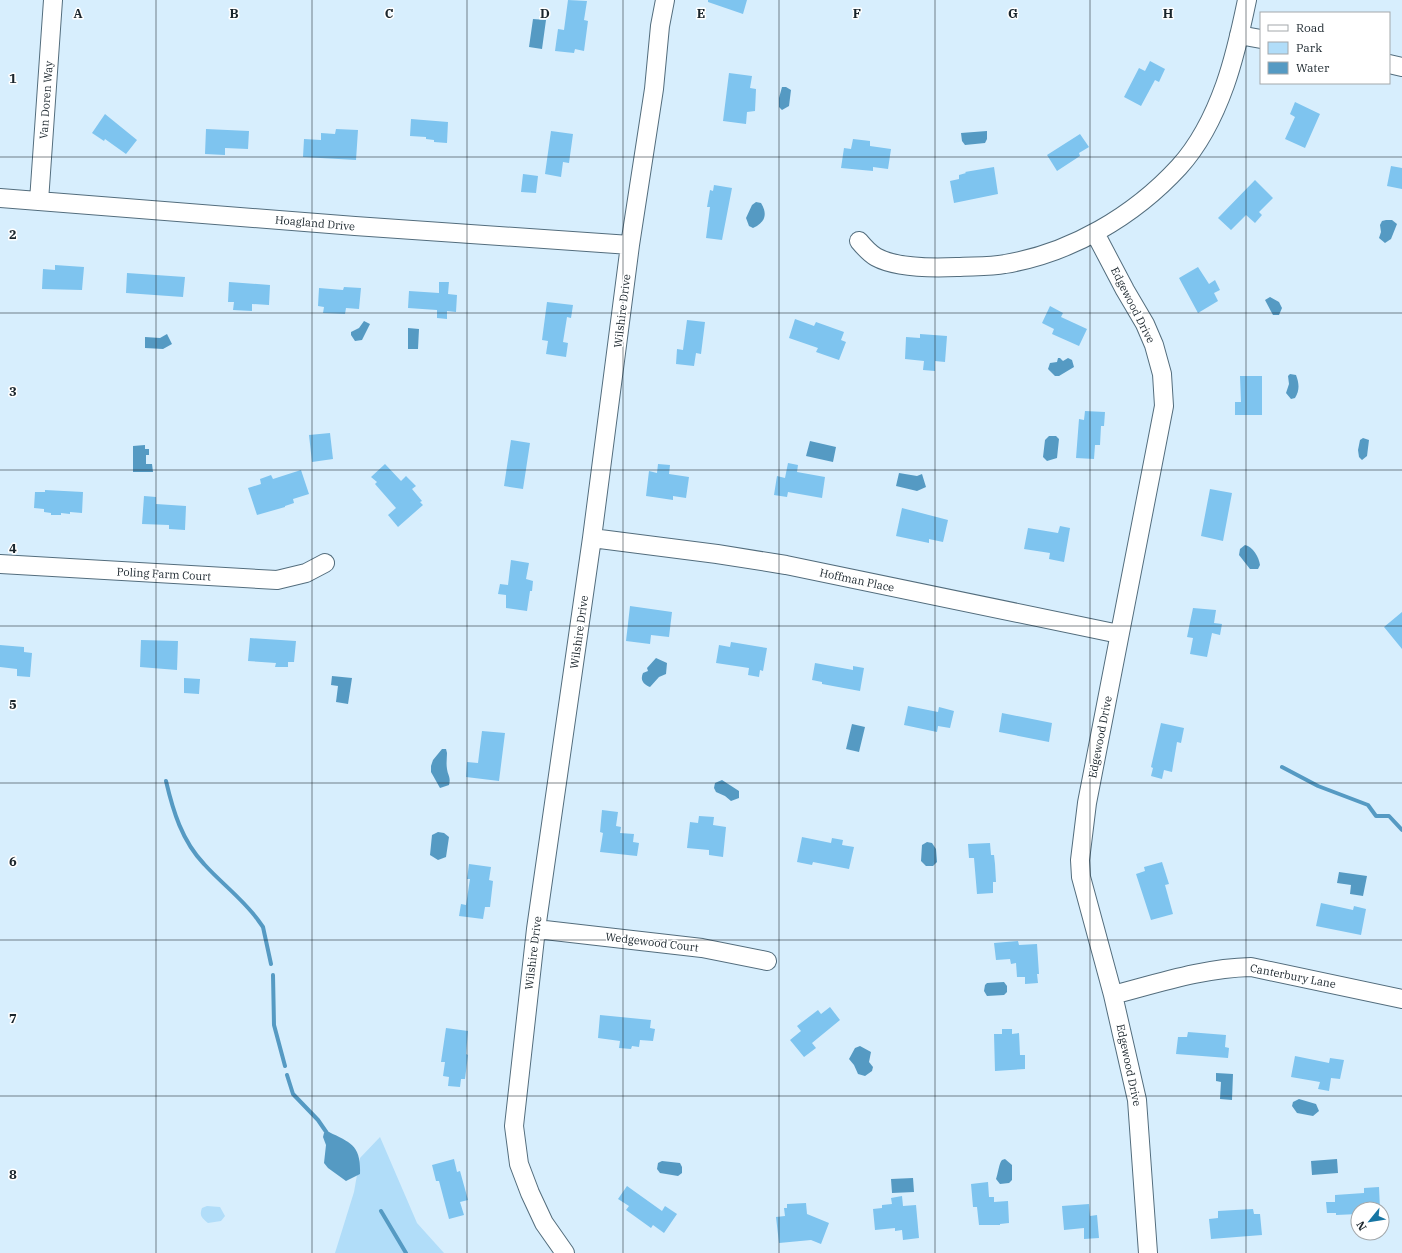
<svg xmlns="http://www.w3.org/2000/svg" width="1402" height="1253" font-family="'IBM Plex Serif',serif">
	<rect width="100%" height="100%" fill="#d7eefd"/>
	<path fill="#b1ddf9" d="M380,1137l37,86 27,30h-109l19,-61 6,-34z
		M207,1206l13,1 5,9 -4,5 -13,2c-6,-5 -9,-7 -6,-15z"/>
	<path fill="#559ac3" d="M533,19l13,1 -4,29 -13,-2z
		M782,87h4l5,3 -2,16 -7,4 -3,-3v-9z
		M987,131v8l-2,4 -20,2 -3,-4 -1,-8z
		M756,202l5,1c7,11 4,20 -8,25l-4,-2 -3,-8 6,-13z
		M1386,220h6l5,4 -6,15 -6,4 -6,-5 2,-6 -1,-7 2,-4z
		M1270,297l9,5 3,6 -3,7h-6l-8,-15z
		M364,321l6,3 -8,16 -7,1 -4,-6v-3l8,-4z
		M408,328l11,1 -1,20h-10z
		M167,334l5,10 -9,5 -18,-1v-11l15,1z
		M1058,358h2l3,3 5,-3 4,2 2,7 -15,9h-4l-7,-7 2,-6 7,-1z
		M1290,374l6,1c3,8 4,15 -1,23l-4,1 -5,-6 3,-9 -1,-8z
		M1049,436h7l3,3 -2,19 -10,3 -4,-4 2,-17z
		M1363,438l6,2 -2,16 -5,4 -3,-3 -1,-7 2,-10z
		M810,441l26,6 -3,15 -27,-6z
		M145,445v4h4v6h-3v9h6l1,8h-20v-26z
		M899,473l18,3 5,-2 4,13 -9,4 -21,-5z
		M1245,545c8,2 14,12 15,20l-2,4h-8l-11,-14 1,-6z
		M656,658l11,5 -1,11 -7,3 -9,10c-7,-3 -10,-7 -7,-14l5,-2 -1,-3z
		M332,676l20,2 -4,26 -12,-2 2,-16 -7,-1z
		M852,724l13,3 -6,25 -13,-3z
		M442,749h4l1,4c0,5 -1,10 0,16 1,7 4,8 2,16l-9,3 -9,-16v-6l2,-6z
		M722,780l17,11v7l-8,3 -6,-5 -9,-4 -2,-4 1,-5z
		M438,832l6,1 5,4 -3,20 -8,3 -8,-5 2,-20z
		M927,842l5,1 4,6 1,13 -4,4h-7l-5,-5 1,-16z
		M1339,872l28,4 -4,20 -13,-2 1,-9 -14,-2z
		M1004,982l3,4v6l-3,3 -17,1 -3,-5 1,-6 2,-2z
		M860,1046l11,6 -2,10 4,5 -1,4 -7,5 -7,-2 -4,-9 -5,-6 6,-11z
		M1216,1073l17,1 -1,26 -12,-1 1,-17 -5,-1z
		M1299,1099l17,5 3,7 -6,5 -16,-3 -5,-7 1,-4z
		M329,1132c22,11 32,13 31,42l-14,7 -18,-13 -4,-5 2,-18 -3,-8 1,-4z
		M1005,1159l7,6v15l-3,3 -9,1 -4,-5c2,-5 3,-16 6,-19z
		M1337,1159l1,14 -26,2 -1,-14z
		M662,1161l18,2 2,4v6l-4,3 -18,-3 -3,-4 1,-6z
		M913,1178l1,14 -22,1 -1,-14z"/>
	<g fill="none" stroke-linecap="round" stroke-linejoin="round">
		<path stroke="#559ac3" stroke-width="4" d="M1282,767l36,19 50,19 8,11h13l13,14
			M166,781c7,30 16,60 38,83 17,19 39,35 54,56l5,7 8,37
			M273,975l1,50 11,41
			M287,1075l6,19 25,26 11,16
			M381,1211l25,42"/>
	</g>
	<path fill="#7ec4ef" d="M568,0l19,1 -3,19 4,1 -4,30 -9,-2 -1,4 -19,-2 3,-22 6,1z
		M708,0h39l-4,14 -35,-12z
		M1150,61l15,8 -6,13 -4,-2 -14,26 -17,-9 15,-29 6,3z
		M729,73l23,3 -2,12 6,1 -1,22 -8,1 -1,12 -23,-3z
		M1295,102l25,12 -15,34 -20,-9 10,-22 -5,-3z
		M105,114l32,26 -11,14 -21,-15 -1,2 -12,-8z
		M411,119l37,3 -1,21 -13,-1v-2l-8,-1v-2l-16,-1z
		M206,129l43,2 -1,18 -23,-1v7l-20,-1z
		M336,129l22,1 -2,30 -53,-3 1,-18 17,1v-7l14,1z
		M551,131l22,3 -4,29 -6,-1 -2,15 -16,-3z
		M1080,134l9,13 -10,6 1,3 -23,15 -10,-16z
		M853,139l17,2v5l21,3 -3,20 -15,-2v4l-32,-3 3,-20 7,1z
		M1391,166l11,2v21l-15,-3z
		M994,167l4,27 -44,9 -4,-22 9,-2v-4l7,-2 -1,-1z
		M523,174l15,2 -2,17 -15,-1z
		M1255,180l18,18 -14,14 3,3 -7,8 -9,-8 -15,15 -13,-12z
		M714,185l18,3 -10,52 -16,-2 4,-31h-3l3,-17 3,1z
		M55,265l29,2 -2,23 -40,-1 1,-20 12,1z
		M1198,267l11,17 6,-4 5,10 -6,3 4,8 -20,12 -19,-35z
		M127,273l58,4 -2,20 -57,-4z
		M229,282l41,3 -1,20 -17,-1v7l-19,-1 1,-8h-6z
		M439,282h10l-1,12 9,1 -1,17 -9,-1v8l-10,-1v-8l-29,-2 1,-17 30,2z
		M344,287l17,1 -2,21 -13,-1 -1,6 -22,-1 1,-6 -6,-1 1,-18 24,2z
		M547,302l26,3 -2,13 -4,-1 -4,25 5,1 -2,14 -20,-3 2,-13 -6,-1z
		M1050,306l13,7 -2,4 26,12 -8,17 -27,-12 2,-5 -12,-6z
		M795,319l19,7 2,-4 28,10 -3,8 5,2 -7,18 -23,-8 2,-4 -29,-10z
		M687,320l18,2 -4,32 -5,-1 -2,13 -18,-2 1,-15 6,1z
		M920,334l27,2 -2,26 -10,-1v10l-12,-1 1,-9 -19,-2 1,-22 14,1z
		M1240,376h22v39h-27v-13h6z
		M1085,411l20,1 -1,14h-3l-1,19h-5l-1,14 -18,-1 3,-39 5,1z
		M330,433l3,26 -21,3 -3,-27z
		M511,440l19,3 -7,46 -19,-3z
		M788,463l10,2 -1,7 28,5 -3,21 -34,-6 -1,5 -13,-2 3,-19 8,2z
		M385,464l16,17 5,-5 10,10 -4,3 10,12 -2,1 3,3 -25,22 -10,-12 8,-7 -21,-24 2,-2 -6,-5z
		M658,464l12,1 -1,9 20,3 -3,21 -13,-2v4l-27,-4 3,-25 8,2z
		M301,470l8,24 -16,5 1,4 -9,3v1l-28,8 -9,-27 13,-4 -1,-5 11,-4 2,4z
		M1210,489l22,4 -9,48 -22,-5z
		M45,490l38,2 -1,21 -12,-1v2l-9,-1v2h-10v-2l-7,-1v-3l-10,-1 1,-16h10z
		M144,496l12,1v7l30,2 -1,24 -16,-1v-4l-27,-1z
		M902,508l46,12 -5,22 -14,-3v4l-33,-7z
		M1060,526l10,2 -6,34 -15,-3 1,-6 -26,-4 4,-21 30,5z
		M511,560l18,3 -3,16 7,2 -1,10h-2l-3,20 -21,-3v-13l-8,-1 2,-10 8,1z
		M630,606l42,6 -3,25 -18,-2 -1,9 -24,-3z
		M1193,608l23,2 -2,13 8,1 -2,11 -8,-2 -5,24 -17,-3 3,-16 -6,-1z
		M1402,612v37l-18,-22z
		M250,638l46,3 -2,21h-6v5h-13l1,-4 -28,-2z
		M141,640l37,1 -1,29 -37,-3z
		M731,642l36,6 -4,23 -3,-1 -1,7 -11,-2 1,-7 -33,-5 3,-18 11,2z
		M0,645l24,2v5l8,1 -2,24 -13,-1v-7l-17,-2z
		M815,663l38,7v-4l11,2 -4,23 -38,-7v-2l-10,-2z
		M184,678l16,1 -1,15 -15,-1z
		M908,706l30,6 1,-5 15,4 -4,17 -12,-2 -1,6 -33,-7z
		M1002,713l50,10 -3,19 -50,-10z
		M1161,723l23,5 -3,15 -4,-1 -5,30 -8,-2 -2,9 -11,-3 2,-8 -2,-1z
		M482,731l23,2 -6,48 -33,-4 1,-15 11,1z
		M602,810l16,2 -2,14 5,1 -1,6 14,1 -1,8 6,1 -2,13 -37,-4 3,-19 -3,-1z
		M699,816l15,1 -1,8 13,2 -3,30 -14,-2v-5l-22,-2 3,-26 8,1z
		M802,837l29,6 1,-5 11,2 -1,5 12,2 -5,22 -36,-7 -1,3 -15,-3z
		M990,843l1,12h3l1,9 1,18h-3v11l-16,1 -3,-36h-5l-1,-14z
		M1162,862l7,22 -4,1 8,29 -22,6 -15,-46 9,-3 -1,-4z
		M469,864l22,3 -2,13 4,1 -3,26h-5l-2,12 -24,-3 2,-12 5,1 4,-26h-3z
		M1321,903l32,7 1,-4 12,3 -5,26 -45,-9z
		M1018,941l1,4 18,-1 2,30h-2l1,9 -13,1v-7h-8l-1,-14 -5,1 -1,-5 -14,1 -2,-17z
		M830,1007l10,13 -28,23 4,5 -12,9 -14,-17 11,-9 -4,-5 21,-16 3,4z
		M600,1015l51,5 -1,8 5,1 -2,12 -13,-1 -1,7 -7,-1 -1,3 -12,-1 1,-7 -22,-3z
		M446,1028l22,3 -2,23 2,1 -3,24h-4l-1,8 -12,-1 1,-9 -6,-1 2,-14h-4z
		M1002,1029h10v5l7,-1 1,22h5v14l-30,2 -1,-37h8z
		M1188,1032l38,3 -1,12 4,1 -1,10 -52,-4 2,-17h9z
		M1295,1056l34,7 1,-5 14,2 -4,19 -9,-1 -2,13 -11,-2 2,-7 -29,-5z
		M454,1159l3,13 3,-1 8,29 -8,2 4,13 -15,4 -10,-38h-3l-4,-16z
		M988,1182l1,15h5v5l14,-1 1,22 -9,1v1h-21l-2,-18h-4l-2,-23z
		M627,1186l35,25 3,-5 12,8 -13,19 -11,-8 -2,3 -25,-18 3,-4 -11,-7z
		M1379,1187l1,22h-22v5l-22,1v-2h-9l-1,-11h9v-7l29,-2v-5z
		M902,1196l1,10 13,-1 3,33 -16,2 -1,-10 -7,1v-3l-20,2 -2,-21 9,-1v-3l10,-1 -1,-6z
		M806,1203l1,11 22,9 -8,21 -10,-4 -32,3 -3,-26 9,-1 -1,-8h3v-4z
		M1089,1204l1,12 7,-1 2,23 -15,1v-11l-20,2 -2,-24z
		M1253,1209l1,5h6l2,21 -51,4 -2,-20 9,-1v-7z"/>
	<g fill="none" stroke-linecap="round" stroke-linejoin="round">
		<g stroke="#536d7d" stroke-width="20">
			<path id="minor" d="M1239,35l22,4
				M1389,64l13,3
				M0,198l355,28 275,19
				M39,201l14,-201
				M1095,233l30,57 20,34 9,21 8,29 2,32 -77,397 -7,57 1,17 32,118 24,105 11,153
				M859,241c5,6 10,12 17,16 20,11 59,11 81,10 15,-1 33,0 48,-3 66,-11 129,-48 174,-97 20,-22 36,-54 46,-82 10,-28 16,-56 22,-85
				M592,538l125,16 69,11 333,69
				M0,564l277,16 29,-7 19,-10
				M536,929l166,19 65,13
				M1113,995c46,-12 91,-27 138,-28l151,32
				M565,1253l-21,-30 -14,-30 -11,-29 -5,-38 22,-197 56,-391 38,-293 24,-156 6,-63 5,-26"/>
		</g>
		<use href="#minor" stroke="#fff" stroke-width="18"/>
	</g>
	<path fill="none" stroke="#1a252c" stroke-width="1" stroke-opacity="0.55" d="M156,0v1253M312,0v1253M467,0v1253M623,0v1253M779,0v1253M935,0v1253M1090,0v1253M1246,0v1253M0,157h1402M0,313h1402M0,470h1402M0,626h1402M0,783h1402M0,940h1402M0,1096h1402"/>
	<g text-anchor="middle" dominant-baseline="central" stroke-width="3" stroke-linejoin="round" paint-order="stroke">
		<g font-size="11" fill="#1a252c" stroke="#fff">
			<text transform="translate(46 100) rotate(-86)">Van Doren Way</text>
			<text transform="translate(315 223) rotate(5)">Hoagland Drive</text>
			<text transform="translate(1133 305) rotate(63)">Edgewood Drive</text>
			<text transform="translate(622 311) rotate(-83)">Wilshire Drive</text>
			<text transform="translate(164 574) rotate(3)">Poling Farm Court</text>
			<text transform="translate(857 580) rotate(12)">Hoffman Place</text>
			<text transform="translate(579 632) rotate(-82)">Wilshire Drive</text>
			<text transform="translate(1100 737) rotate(-79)">Edgewood Drive</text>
			<text transform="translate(652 942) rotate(7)">Wedgewood Court</text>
			<text transform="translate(533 953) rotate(-83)">Wilshire Drive</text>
			<text transform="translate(1293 976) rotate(11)">Canterbury Lane</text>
			<text transform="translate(1129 1065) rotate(78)">Edgewood Drive</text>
		</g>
	</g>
	<g font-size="13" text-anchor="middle" font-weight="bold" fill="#1a252c" stroke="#fff" stroke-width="3" stroke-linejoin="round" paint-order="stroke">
		<text x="78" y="18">A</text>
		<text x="234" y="18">B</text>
		<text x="389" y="18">C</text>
		<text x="545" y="18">D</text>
		<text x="701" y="18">E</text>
		<text x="857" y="18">F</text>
		<text x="1013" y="18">G</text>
		<text x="1168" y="18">H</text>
		<text x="13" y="83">1</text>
		<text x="13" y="239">2</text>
		<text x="13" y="396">3</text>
		<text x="13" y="553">4</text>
		<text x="13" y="709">5</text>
		<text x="13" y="866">6</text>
		<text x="13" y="1023">7</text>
		<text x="13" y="1179">8</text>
	</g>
	<rect x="1260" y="12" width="130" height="72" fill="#ffffff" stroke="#a3a8ab"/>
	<rect x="1268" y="25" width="20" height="6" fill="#ffffff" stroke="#a3a8ab"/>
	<text x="1296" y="32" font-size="12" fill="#1a252c">Road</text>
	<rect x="1268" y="42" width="20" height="12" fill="#b1ddf9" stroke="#a3a8ab"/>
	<text x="1296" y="52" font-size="12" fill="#1a252c">Park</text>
	<rect x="1268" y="62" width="20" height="12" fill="#559ac3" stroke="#a3a8ab"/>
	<text x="1296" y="72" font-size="12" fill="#1a252c">Water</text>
	<g transform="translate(1370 1221) rotate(240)"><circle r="19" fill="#ffffff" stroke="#a3a8ab"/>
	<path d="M0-3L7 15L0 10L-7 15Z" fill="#1775a3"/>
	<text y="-6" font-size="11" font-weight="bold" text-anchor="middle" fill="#1a252c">N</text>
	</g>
</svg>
